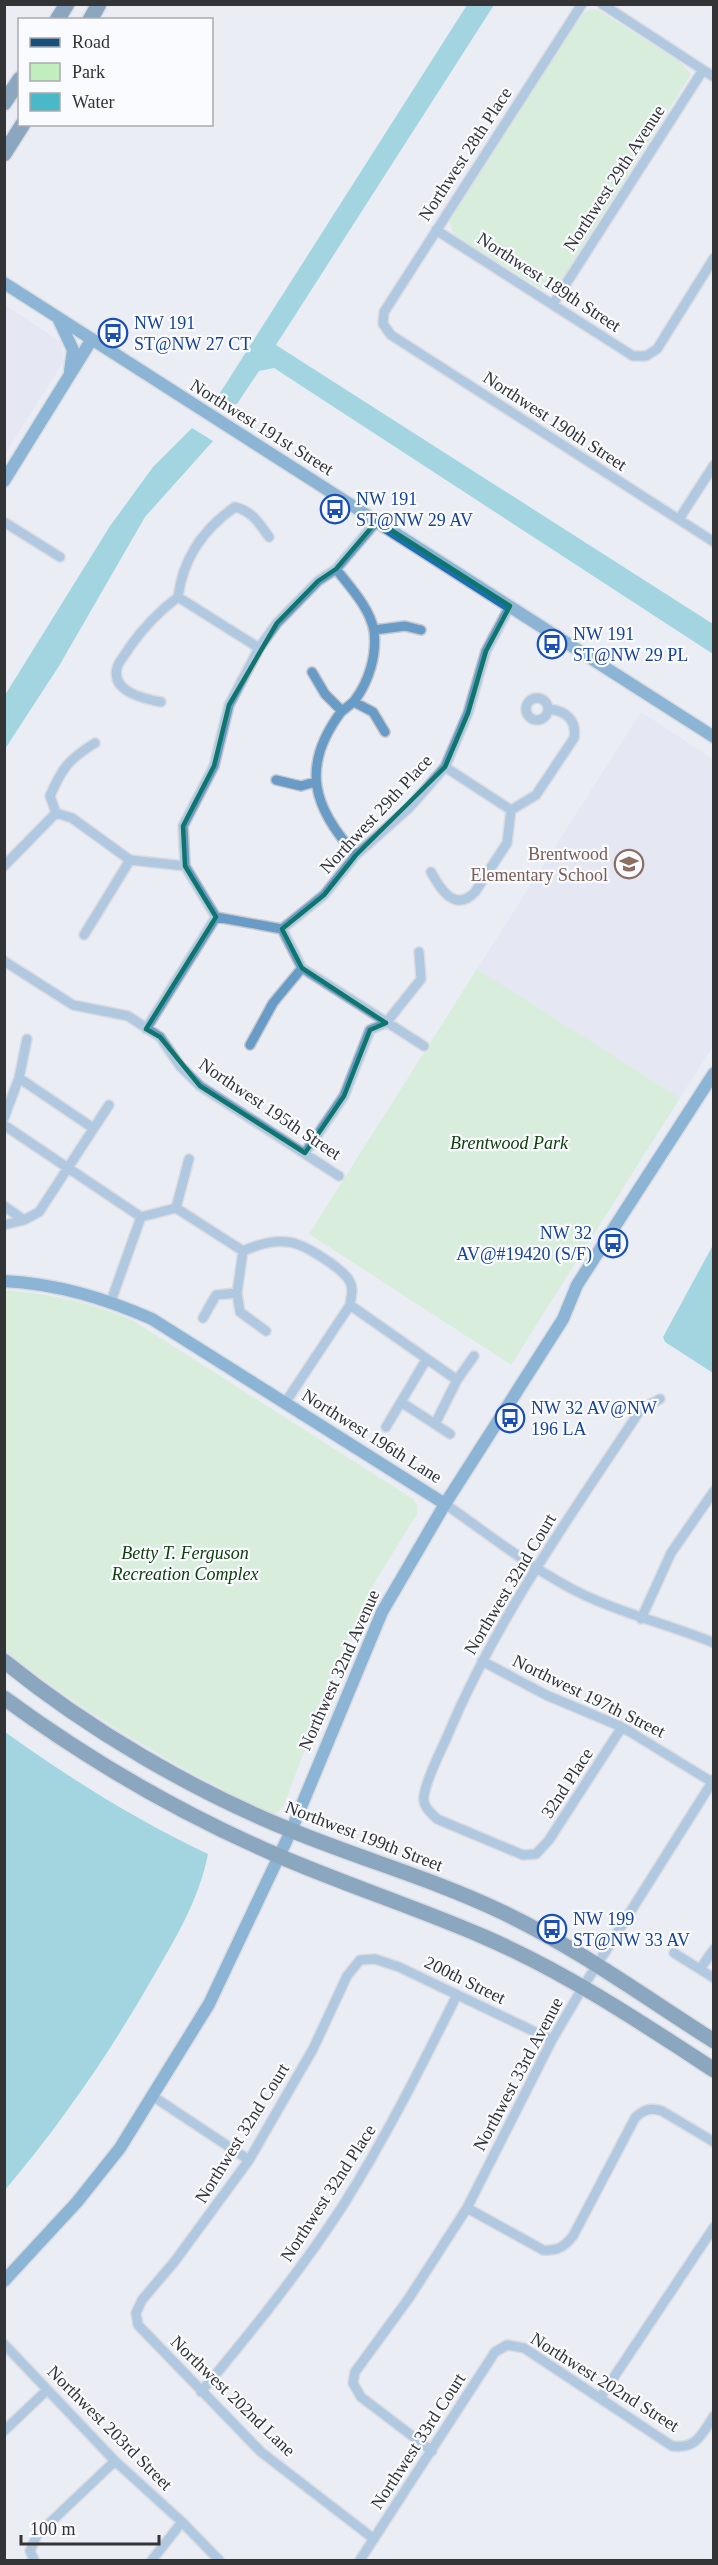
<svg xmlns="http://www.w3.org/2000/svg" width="718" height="2565" font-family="Georgia,serif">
	<rect width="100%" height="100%" fill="#ebedf4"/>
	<path fill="#dee2f0" d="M5,305l56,37 3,19 -59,93z
		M641,712l72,47v287l-33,52 -203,-129z"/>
	<path fill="#c1eebc" d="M591,9l7,1 82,52 11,12 -133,212 -5,4 -12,-1 -87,-54 -5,-14 131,-206z
		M477,969l203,129 -169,267 -202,-131z
		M5,1290c46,4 83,12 127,30l281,179 4,7v8l-41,66 -32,65 -60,160 -8,9 -7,-1c-93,-46 -182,-98 -264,-162z"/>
	<path fill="#49b9c7" d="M467,5h27l-218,340 437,279v30l-439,-286 -15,3 -22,33 -7,1 -9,-6 -1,-6z
		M192,428l21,13 -68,76 -86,149 -54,83v-54l105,-169 43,-59z
		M713,1245v128l-48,-31 -2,-5z
		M5,1732c66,47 129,87 203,122 -9,46 -33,85 -56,125 -43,75 -92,146 -147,211z"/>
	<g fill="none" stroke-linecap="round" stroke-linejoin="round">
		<g stroke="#c6c8ce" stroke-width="12">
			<path id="street" d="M582,4l-198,308 -1,12 8,11 323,207
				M602,4l112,73
				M436,230l197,126h13l11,-7 57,-91
				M553,304l150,-234
				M679,519l35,-54
				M4,522l56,35
				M336,569c14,18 34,39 38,62 3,24 -5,50 -19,69 -4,5 -10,8 -14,12 -41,55 -28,96 15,143
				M178,597l81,51
				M374,630l31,-4 16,4
				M312,672l13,22 17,17
				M526 709a11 11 0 1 1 22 0a11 11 0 1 1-22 0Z
				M161,702c-16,-3 -50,-10 -44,-34 1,-6 9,-14 12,-20 14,-20 29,-36 49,-51 5,-38 25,-68 57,-90 17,4 24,16 34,30
				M354,702l19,10 12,20
				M445,767l66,43
				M276,780l25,6 14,-4
				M56,813l16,5 58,42 55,6 31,51 66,12 20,39 122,78
				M56,813l-6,-17c12,-28 19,-37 45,-53
				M4,866l52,-53
				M185,866l-2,-40 31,-60 15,-61 30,-57 18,-25 41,-42 18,-12 41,-48
				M431,872c9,17 24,41 44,20l32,-49 4,-33 25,-15 38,-57c3,-18 -8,-27 -25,-29
				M282,929l42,-34 32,-40 53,-47 36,-41 23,-54 18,-62 24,-45
				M84,935l46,-75
				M4,961l69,44 55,11 32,21 20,29 20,20 139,90
				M146,1029l70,-112
				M250,1045l23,-42 29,-35
				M19,1078l74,50
				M4,1118l15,-40 8,-39
				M4,1125l137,92 35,-9 67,43c14,-6 30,-11 45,-9 15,1 56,27 62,40 4,7 1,15 0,23l-65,98
				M305,1153l39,-57 26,-66 16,-7 35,-44 -2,-27
				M4,1206l20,14
				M176,1208l13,-49
				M4,1225l20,-5 15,-8 70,-107
				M243,1251l-6,42 3,19 26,19
				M111,1301l30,-84
				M350,1305l107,75 -22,44
				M203,1318l13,-23 21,-2
				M457,1380l17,-24
				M401,1402l49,32
				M386,1427l40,-67
				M445,1504c45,31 89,67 139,91 42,20 87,30 130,48
				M641,1619l30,-66 43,-62
				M482,1661l64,34 76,32 90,55
				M622,1727l-73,113 -13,14 -13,1 -86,-36c-6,-6 -15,-13 -13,-23 2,-17 16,-43 23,-59 49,-118 124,-222 194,-328l19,-10
				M674,1953l40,25
				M700,1969l14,-20
				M154,2097l95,63
				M467,2208l76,42c15,1 21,-3 30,-14l62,-118c8,-8 15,-11 27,-7l52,31
				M4,2344l111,117 67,61 37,38
				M201,2392c50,-60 98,-119 141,-185 43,-68 79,-140 115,-212
				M600,2398l114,-171
				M4,2431l43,-41
				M432,2451l-71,-54 -8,-14 2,-11 54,-74 58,-90 85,-168 31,-53 131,-208
				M374,2539l-113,-87 -123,-127 -2,-12 6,-13 33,-39 74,-101 64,-111 34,-73 13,-16 15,-1 24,8 153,73
				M34,2560l-4,-9 7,-16 78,-74
				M152,2560l30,-38
				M360,2560l135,-208 12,-7 17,3 148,98c25,3 29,-11 42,-30"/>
		</g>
		<g stroke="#c6c8ce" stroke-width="15">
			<path id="secondary" d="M4,283l710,454
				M59,320l14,30 -3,21
				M4,481l88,-142
				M4,1281c54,3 100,17 148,38l293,185
				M4,2281l73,-79 43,-54 89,-144 82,-173 91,-219 63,-108 118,-185 14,-34 137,-212"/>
		</g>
		<g stroke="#c6c8ce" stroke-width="18">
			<path id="primary" d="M57,20l10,-16
				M90,20l9,-16
				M4,103l16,-24
				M4,154l19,-30
				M4,1661c84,68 189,130 289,170 68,28 140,48 207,80 76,36 143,85 214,130
				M4,1698c86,63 177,116 275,158 67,29 136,51 203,80 82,35 157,85 232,134"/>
		</g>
		<use href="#street" stroke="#699bc7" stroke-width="9"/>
		<use href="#secondary" stroke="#1870b0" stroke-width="12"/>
		<use href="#primary" stroke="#17527f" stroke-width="15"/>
	</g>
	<path d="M0 0H718V2565H0ZM377,521l133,85 -24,45 -18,62 -23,54 -89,88 -32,40 -42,34 20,39 84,55 -16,7 -26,66 -39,57 -105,-67 -40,-49 -14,-8 70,-112 -31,-51 -2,-40 31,-60 15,-61 48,-82 41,-42 18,-12z" fill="#ebedf4" fill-opacity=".55" fill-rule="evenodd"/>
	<path fill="none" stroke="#0f766e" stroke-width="4.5" stroke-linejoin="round" d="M377,521l133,85 -24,45 -18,62 -23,54 -89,88 -32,40 -42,34 20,39 84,55 -16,7 -26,66 -39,57 -105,-67 -40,-49 -14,-8 70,-112 -31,-51 -2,-40 31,-60 15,-61 48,-82 41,-42 18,-12z"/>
	<defs>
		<g id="bus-ring" transform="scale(1.5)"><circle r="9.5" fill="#fafbff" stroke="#1a4fb4" stroke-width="1.5"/><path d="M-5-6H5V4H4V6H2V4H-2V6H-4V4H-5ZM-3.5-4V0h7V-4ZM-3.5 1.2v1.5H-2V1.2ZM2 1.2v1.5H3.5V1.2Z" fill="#1a4fb4"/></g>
		<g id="school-ring" transform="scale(1.5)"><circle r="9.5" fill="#fafbff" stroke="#8d6e63" stroke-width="1.5"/><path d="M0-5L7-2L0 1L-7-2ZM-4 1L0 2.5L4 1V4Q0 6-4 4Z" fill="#8d6e63"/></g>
	</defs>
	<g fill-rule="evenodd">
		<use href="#bus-ring" x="113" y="333"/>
		<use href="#bus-ring" x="335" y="509"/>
		<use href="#bus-ring" x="552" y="644"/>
		<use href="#school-ring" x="629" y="864"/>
		<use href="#bus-ring" x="613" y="1243"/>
		<use href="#bus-ring" x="510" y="1418"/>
		<use href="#bus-ring" x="552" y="1929"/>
	</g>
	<g text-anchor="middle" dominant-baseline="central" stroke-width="4.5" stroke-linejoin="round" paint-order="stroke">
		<g font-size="18" fill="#333436" stroke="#fafbff">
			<text transform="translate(465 154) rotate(-57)">Northwest 28th Place</text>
			<text transform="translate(614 178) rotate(-57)">Northwest 29th Avenue</text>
			<text transform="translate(549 282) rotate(33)">Northwest 189th Street</text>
			<text transform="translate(555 421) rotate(33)">Northwest 190th Street</text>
			<text transform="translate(262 427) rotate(32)">Northwest 191st Street</text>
			<text transform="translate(376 814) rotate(-47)">Northwest 29th Place</text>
			<text transform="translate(270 1109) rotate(34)">Northwest 195th Street</text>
			<text transform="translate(372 1436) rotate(32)">Northwest 196th Lane</text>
			<text transform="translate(510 1584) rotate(-59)">Northwest 32nd Court</text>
			<text transform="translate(339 1670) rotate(-66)">Northwest 32nd Avenue</text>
			<text transform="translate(589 1696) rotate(26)">Northwest 197th Street</text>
			<text transform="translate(567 1783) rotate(-57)">32nd Place</text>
			<text transform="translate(364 1836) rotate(21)">Northwest 199th Street</text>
			<text transform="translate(465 1980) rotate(26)">200th Street</text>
			<text transform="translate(518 2074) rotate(-62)">Northwest 33rd Avenue</text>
			<text transform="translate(242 2133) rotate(-58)">Northwest 32nd Court</text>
			<text transform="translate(328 2193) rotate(-57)">Northwest 32nd Place</text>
			<text transform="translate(605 2382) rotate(32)">Northwest 202nd Street</text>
			<text transform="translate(233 2396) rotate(44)">Northwest 202nd Lane</text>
			<text transform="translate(110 2428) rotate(45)">Northwest 203rd Street</text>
			<text transform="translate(418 2441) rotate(-57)">Northwest 33rd Court</text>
		</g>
		<g font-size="18" fill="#164399" stroke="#fafbff" text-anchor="start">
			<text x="134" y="323">NW 191<tspan x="134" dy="21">ST@NW 27 CT</tspan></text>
			<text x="356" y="499">NW 191<tspan x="356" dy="21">ST@NW 29 AV</tspan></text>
			<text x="573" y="634">NW 191<tspan x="573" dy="21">ST@NW 29 PL</tspan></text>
			<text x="592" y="1233" text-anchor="end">NW 32<tspan x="592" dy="21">AV@#19420 (S/F)</tspan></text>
			<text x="531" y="1408">NW 32 AV@NW<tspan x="531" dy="21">196 LA</tspan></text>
			<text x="573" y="1919">NW 199<tspan x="573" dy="21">ST@NW 33 AV</tspan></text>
		</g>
		<g font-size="18" fill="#785e54" stroke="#fafbff" text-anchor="end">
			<text x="608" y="854">Brentwood<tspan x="608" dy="21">Elementary School</tspan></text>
		</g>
		<g font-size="18" font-style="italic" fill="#10400d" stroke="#fafbff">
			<text x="509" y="1143">Brentwood Park</text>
			<text x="185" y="1553">Betty T. Ferguson<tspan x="185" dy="21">Recreation Complex</tspan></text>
		</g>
	</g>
	<rect width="718" height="2565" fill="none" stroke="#333436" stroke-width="12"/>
	<rect x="18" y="18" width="195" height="108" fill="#fafbff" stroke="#aaabaf" stroke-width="1.5"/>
	<rect x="30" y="38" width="30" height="9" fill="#17527f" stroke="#aaabaf" stroke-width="1.5"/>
	<text x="72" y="48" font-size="18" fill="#333436">Road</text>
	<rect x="30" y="63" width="30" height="18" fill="#c1eebc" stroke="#aaabaf" stroke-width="1.5"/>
	<text x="72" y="78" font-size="18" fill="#333436">Park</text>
	<rect x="30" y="93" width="30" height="18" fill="#49b9c7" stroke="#aaabaf" stroke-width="1.5"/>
	<text x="72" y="108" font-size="18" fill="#333436">Water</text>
	<path d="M21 2535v9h138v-9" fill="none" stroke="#333436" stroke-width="3"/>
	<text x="30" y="2535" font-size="18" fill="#333436" stroke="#fafbff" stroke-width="4.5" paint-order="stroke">100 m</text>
</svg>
